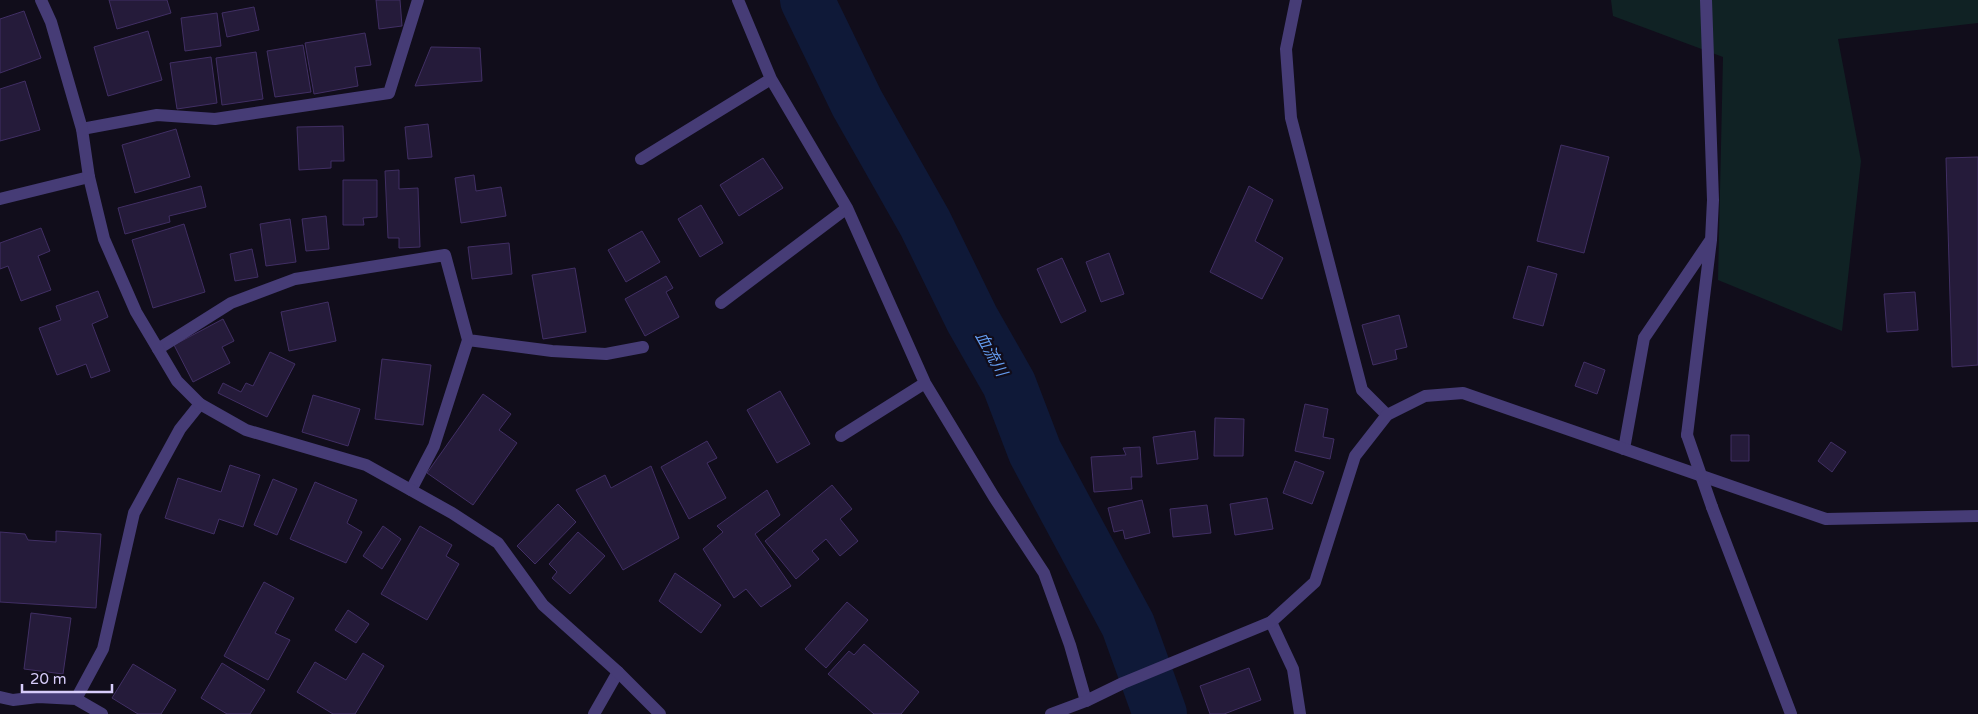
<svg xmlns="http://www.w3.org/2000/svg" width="1978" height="714" font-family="'Varela Round','Noto Sans JP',sans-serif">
	<rect width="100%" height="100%" fill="#110d1b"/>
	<path fill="#102224" d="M1611,0h367v23l-140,16 23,122 -19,170 -124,-51 5,-223 -110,-41z"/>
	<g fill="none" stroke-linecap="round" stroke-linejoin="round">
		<path stroke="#0f1938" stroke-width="54" d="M807,0l50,103 68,120 47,96 37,65 26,68 93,173 32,89"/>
	</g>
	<path fill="#251b3a" stroke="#412f64" d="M109,0h58l4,13 -54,16z
		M376,0h24l2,26 -23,3z
		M254,7l5,23 -32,7 -5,-24z
		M24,11l17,47 -41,15v-54z
		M217,13l4,33 -36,5 -4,-33z
		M148,31l14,49 -54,16 -14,-49z
		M365,33l6,32 -16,2 3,19 -44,8 -9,-51z
		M303,45l8,47 -36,5 -8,-46z
		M431,47l49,1 2,33 -67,5z
		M256,52l7,47 -41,6 -6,-47z
		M211,57l6,46 -40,6 -7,-46z
		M25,81l15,49 -40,11v-52z
		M428,124l4,33 -24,2 -3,-32z
		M343,126l1,35h-13v7l-32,2 -2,-43z
		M176,129l14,48 -55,16 -13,-48z
		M1561,145l48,12 -25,96 -47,-12z
		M1978,157v208l-26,2 -6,-209z
		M763,158l20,30 -44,28 -19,-31z
		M399,170v19l19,-1 2,59 -21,1v-10h-11l-3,-67z
		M474,175l2,16 25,-4 5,29 -45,7 -6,-45z
		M343,180h34v37l-14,1 1,7h-21z
		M201,186l5,21 -37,9 1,6 -45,12 -7,-26z
		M1249,186l24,14 -18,41 28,17 -21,41 -52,-27z
		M701,205l22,38 -23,14 -22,-38z
		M326,216l3,33 -23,2 -4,-32z
		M290,219l6,43 -30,4 -6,-42z
		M184,224l21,68 -52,16 -21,-68z
		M41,228l9,23 -12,5 13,34 -30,11 -13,-35 -8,3v-26z
		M642,231l18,31 -34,20 -18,-32z
		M509,243l3,31 -40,5 -4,-32z
		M252,249l6,28 -23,4 -5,-27z
		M1109,253l15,41 -23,8 -15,-40z
		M1062,258l24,53 -25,12 -24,-54z
		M1528,266l29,8 -14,52 -30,-8z
		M575,268l11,64 -43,7 -11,-64z
		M666,276l7,12 -7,4 13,25 -34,19 -20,-37z
		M98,291l10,26 -16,7 18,47 -19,7 -5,-14 -29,11 -18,-47 22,-8 -5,-14z
		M1915,292l3,38 -31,2 -3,-38z
		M328,302l8,39 -47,10 -8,-39z
		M1399,315l8,32 -12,3 2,9 -24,6 -11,-40z
		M223,319l11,22 -12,6 8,16 -37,19 -19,-37z
		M270,352l25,12 -28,53 -49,-24 5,-10 18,9 5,-9 7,3z
		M382,359l49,6 -8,60 -48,-6z
		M1584,362l21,8 -8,24 -22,-8z
		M780,391l30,53 -33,19 -30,-53z
		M483,394l28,20 -12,16 18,13 -44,62 -46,-32z
		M313,395l47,14 -12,37 -46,-14z
		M1305,404l23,5 -5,28 11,2 -4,20 -35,-8z
		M1215,418l29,1 -1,37h-29z
		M1195,431l3,28 -41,5 -4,-27z
		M1731,435h18v26h-18z
		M707,441l10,17 -10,5 19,35 -37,21 -28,-52z
		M1831,442l15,10 -14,20 -14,-11z
		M1140,447l2,30h-11l1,12 -38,3 -3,-35 35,-2 -3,-7z
		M1295,461l29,11 -12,32 -29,-11z
		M230,465l30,10 -17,52 -24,-8 -5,15 -49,-16 13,-40 43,14z
		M651,466l28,72 -56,32 -47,-80 29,-15 6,13z
		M273,479l24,10 -20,46 -23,-10z
		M315,482l42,18 -10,23 15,9 -16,31 -56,-24z
		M832,485l20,24 -12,10 18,22 -18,15 -14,-17 -14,12 7,8 -23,20 -31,-38z
		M767,490l13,25 -25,19 36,52 -30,21 -15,-18 -12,9 -31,-49 20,-17 -6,-6z
		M1267,498l6,31 -38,6 -5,-31z
		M1142,500l8,33 -25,6 -2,-9 -9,2 -6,-24z
		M558,504l18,18 -41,42 -18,-18z
		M1207,505l4,28 -38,4 -3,-28z
		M383,526l18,13 -19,30 -19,-13z
		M420,526l32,19 -6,11 13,8 -32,56 -46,-26z
		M56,531l45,3 -5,74 -96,-6v-70l25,2 3,6 28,2z
		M578,532l27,24 -35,38 -18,-16 5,-6 -8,-8z
		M675,573l46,32 -20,28 -42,-32z
		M264,582l30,16 -19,35 15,7 -22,40 -44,-24z
		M847,602l21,18 -42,48 -21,-19z
		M348,610l21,14 -13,19 -21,-13z
		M31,613l40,5 -8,56 -39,-5z
		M864,644l55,48 -18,22h-27l-46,-40 21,-23 5,4z
		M363,653l21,13 -29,48h-22l-36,-22 18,-30 31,18z
		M222,663l43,27 -15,24h-23l-26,-16z
		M133,664l43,26 -15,24h-23l-26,-16z
		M1249,668l12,32 -37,14h-14l-10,-28z"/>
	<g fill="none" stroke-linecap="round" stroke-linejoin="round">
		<path stroke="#463c76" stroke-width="12" d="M738,0l33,79 76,129 78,175 69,114 50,76 26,72 16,56
			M1296,0l-10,49 5,69 71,272 25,25
			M82,129l75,-14 58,4 174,-26 29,-93
			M641,159l130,-80
			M0,199l89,-22
			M721,303l126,-95
			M468,340l84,11 54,3 37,-7
			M158,349l73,-46 64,-24 150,-24 23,85 -34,106 -23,44
			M1687,435l24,-195 2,-40 -7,-200
			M841,436l84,-53
			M1624,449l20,-111 66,-97
			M1712,507l79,207
			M1271,622l22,47 7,45
			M0,697l13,3 25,-3 38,2 27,-50 31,-136 46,-84 20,-25
			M76,699l26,15
			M594,714l24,-42"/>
		<path stroke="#463c76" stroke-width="12" d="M41,0l10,22 31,107 7,48 15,62 32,73 41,69 23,23 46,26 120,35 86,48 46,30 45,62 75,67 42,42
			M1051,714l35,-13 37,-18 148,-61 44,-40 40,-126 32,-41 38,-19 38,-3 363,126 152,-3"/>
		<path stroke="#463c76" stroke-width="12" d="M1687,435l25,72"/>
	</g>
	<g text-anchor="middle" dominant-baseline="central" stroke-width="4.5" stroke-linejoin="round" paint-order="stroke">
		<g font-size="16" font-style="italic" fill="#649cf0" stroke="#110d1b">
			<text transform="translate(991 354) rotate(61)">血流川</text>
		</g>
	</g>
	<path d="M22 684v8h90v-8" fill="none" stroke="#d7ccfa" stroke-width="2.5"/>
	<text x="30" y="684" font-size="15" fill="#d7ccfa" stroke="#110d1b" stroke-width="4" paint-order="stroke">20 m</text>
</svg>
